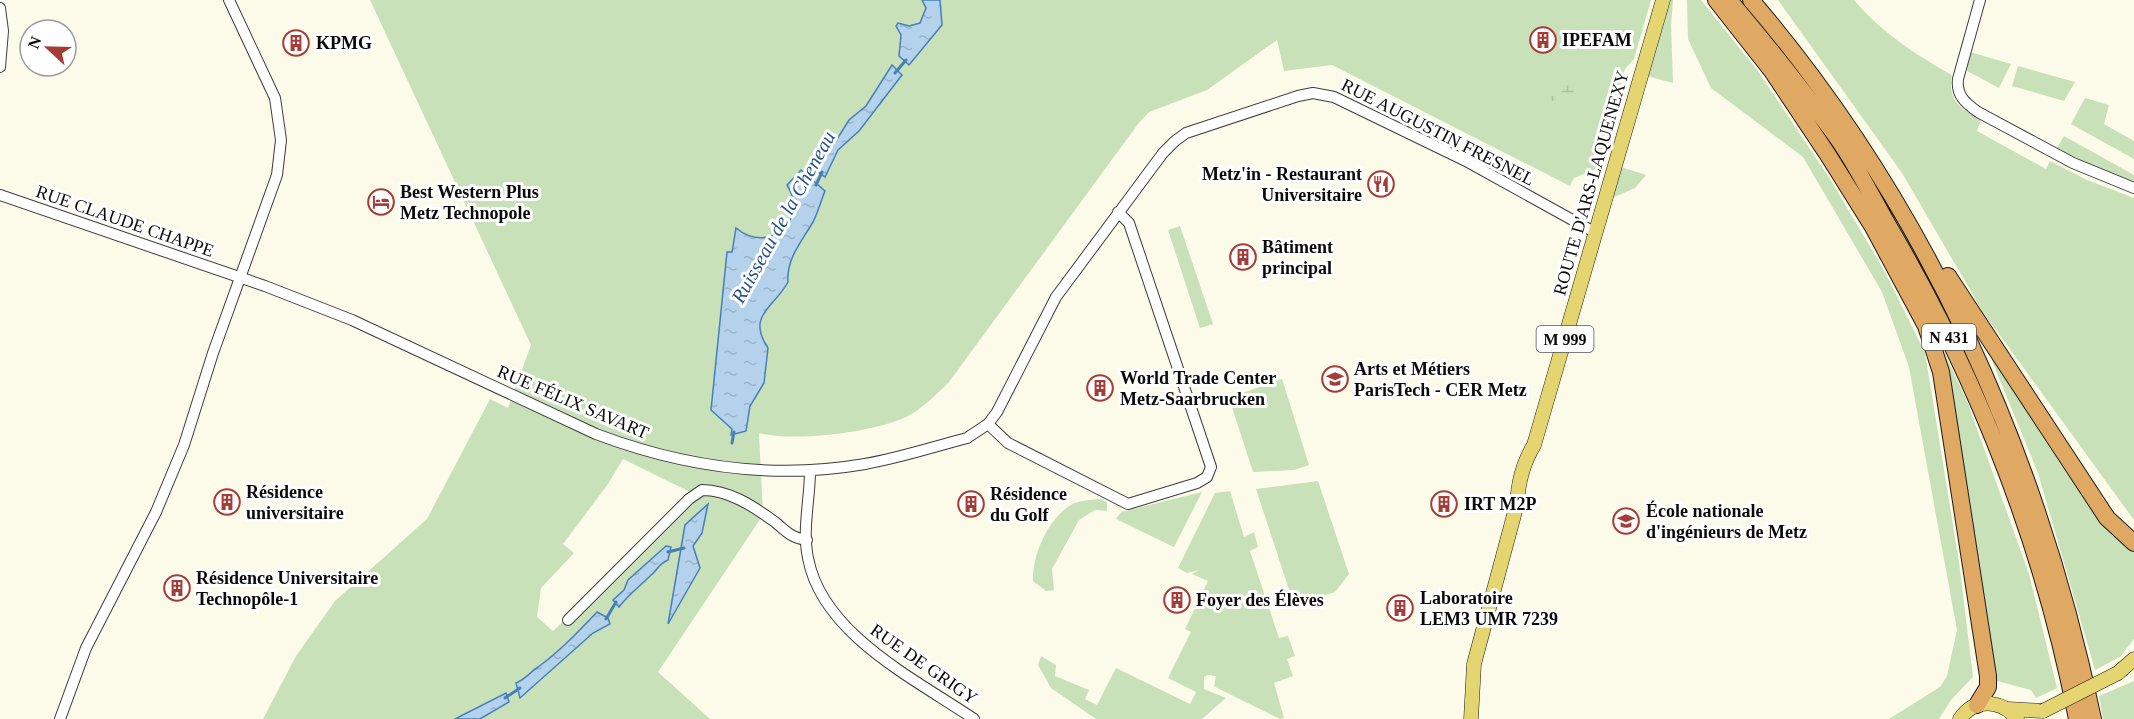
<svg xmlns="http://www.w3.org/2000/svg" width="2134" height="719" font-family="'Times New Roman',serif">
	<defs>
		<pattern id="wetland-marsh" width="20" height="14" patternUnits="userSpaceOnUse" patternTransform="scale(1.5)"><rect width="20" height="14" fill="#c9e1b8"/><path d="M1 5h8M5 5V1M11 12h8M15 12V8" fill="none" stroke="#abc09d"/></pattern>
		<pattern id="water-ripples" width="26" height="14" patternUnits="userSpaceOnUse" patternTransform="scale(1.5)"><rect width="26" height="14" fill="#b5d2ec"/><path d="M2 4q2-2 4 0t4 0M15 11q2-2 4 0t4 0" fill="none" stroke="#9ab3c9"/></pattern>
	</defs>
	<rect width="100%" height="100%" fill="#fcfae9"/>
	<path fill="#c9e1b8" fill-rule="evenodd" d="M370,0h1281l-17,59 -9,10 -29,100 -22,9 -4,8 -238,-121 -48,6 -7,-31 -70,50 -58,22 -11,12 -189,258c-13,13 -27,27 -43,35 -36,16 -110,25 -147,16l4,82 -105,157 52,47h-447l33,-63 39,-55 92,-82 63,-120 18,9 23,-63zM623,459l67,33 -107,111 -30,28 -16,-14 4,-29 33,-35 -11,-9 45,-60z
		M1669,0h4l-2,25 2,58 -26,-7z
		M1687,0h14l57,71 72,108 55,93 40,81 34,209 14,115 -22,23 -12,19h-50l51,-32 7,-11 10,-46 -48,-263 -27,-75 -79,-135 -92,-69 -23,-49z
		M1778,0h76c27,32 62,55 98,75 -5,26 9,34 29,45l-4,11 69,38 4,-8 37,19 47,18v322l-151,-208 -81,-139z
		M1970,52l41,12 -12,24 -32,-17z
		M2018,66l57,16 -11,19 -52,-15z
		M2085,98l24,7 -5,19 30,17v18l-63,-35z
		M2064,136l70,39v6l-42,-15 -35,-18z
		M1621,167l25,8 -11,13 -23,10z
		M1180,226l33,98 -13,4 -32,-98z
		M1939,341l28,60 62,173 28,114 -21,10 -5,-8 -34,-9z
		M1994,358c43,68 80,139 140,194v87l-14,18 -25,13 -57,-197 -46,-112z
		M1282,379l27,86 -15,5 -41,2 -24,-74z
		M1318,481l31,93 -14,18 -41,13 -38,-116z
		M1230,491l14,46 10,-5 4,15 -8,4 29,87 9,-2 7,20 -8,3 6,17 -19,7 10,35 -4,1 -63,-31 -3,-2 2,-10 -8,-1 -4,2v12l22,9 -24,21h-106l-45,-31 -13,-23 3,-9 15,9 -1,11 34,14 -4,9 12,6 19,-37 74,36 6,-12 -28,-14 23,-46 -6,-3 23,-48 -16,-7 7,-4 -12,3 -9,-5 37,-75z
		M1202,492l-28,55 -58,-28 5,-7z
		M1101,499l6,3v9l-12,-1 -16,10 -27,49 2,21 -8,1 -13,-10c-1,-25 14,-60 36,-75 9,-6 21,-6 32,-7z
		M2134,681v38h-31l-4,-23z"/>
	<path fill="url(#wetland-marsh)" d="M1569,81l8,3v9l-24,8 -8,-2 -1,-3 4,-7z"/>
	<path fill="url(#water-ripples)" stroke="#467fb9" stroke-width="1.5" d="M922,0h18l2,25 -33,40 -10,-9 2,-21 -5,-9 2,-3 11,3 11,-3 6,-15z
		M892,65l10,10 -43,56 -21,19 -13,27 -8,-6 32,-51 17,-14z
		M801,170l24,21c-4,10 -7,21 -12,31 -11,19 -27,37 -25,60 -14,26 -42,33 -20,66l-4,35 -14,23 -4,25 -15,4 1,-6 -21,-19 16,-158h5l4,-24c33,27 73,-7 51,-43z
		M708,504l-6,29 -9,13 7,22 -32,56 17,-99z
		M666,546l5,1 -3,13c-10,4 -10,10 -18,16 -11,11 -21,18 -31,31l-6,-7 11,-10 4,-10z
		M597,612l11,6 2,6 -17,9 -73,65 -4,-15c10,-4 14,-11 22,-16 22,-16 40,-35 59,-55z
		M506,693l3,9 -29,17h-25z"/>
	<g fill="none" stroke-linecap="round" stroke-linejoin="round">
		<path stroke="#467fb9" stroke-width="3" d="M895,73l11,-13
			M816,185l6,-13
			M732,443l2,-11
			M668,552l16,-4
			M606,619l10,-17
			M505,698l15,-10"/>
		<g stroke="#3d3d3d" stroke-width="12">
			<path id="minor" d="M1980,0l-22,79c-2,16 7,24 20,33l95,51 61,25
				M0,8l3,23 -3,36
				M0,195l265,91 87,34 244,114c87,33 176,46 269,30 34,-6 68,-17 102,-26l21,-14 9,-12 59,-115 107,-144 12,-12 11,-8 112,-37 15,-3 21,4 132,64 130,72
				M988,424l20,19 120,61 69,-21 10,-6 4,-10 -82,-244 -11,-11
				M810,471c0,28 -8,59 -2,87 14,76 107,121 166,161
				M568,620l121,-121 13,-9c27,0 51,16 73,32 11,9 16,16 32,18
				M60,719l26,-71 70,-136 28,-67 29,-92 64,-178 4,-35 -6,-42 -46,-98"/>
		</g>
		<g stroke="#1b1b1b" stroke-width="15">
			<path id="major" d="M2118,673l16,-14
				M2008,709l35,2
				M1471,719l3,-55 43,-160c1,-21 6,-41 17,-59l129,-445
				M1960,719c15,-22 42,-19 57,0"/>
		</g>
		<g stroke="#1b1b1b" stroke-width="18">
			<path id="highway" d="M1716,0l56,71 56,84 45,72 53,99 15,46 47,304v11l-11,18
				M1729,0c38,45 75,91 109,139 19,27 34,58 50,86 90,154 155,319 189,494
				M1751,0c176,206 287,454 342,719
				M1948,276l159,242 27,25"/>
		</g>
		<use href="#minor" stroke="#fff" stroke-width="10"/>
		<use href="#major" stroke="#e5d570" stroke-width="14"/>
		<use href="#highway" stroke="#e0a963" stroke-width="16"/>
		<g stroke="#1b1b1b" stroke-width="15" stroke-linecap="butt">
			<path id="major-bridge" d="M2043,711l75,-38"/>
		</g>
		<use href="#major-bridge" stroke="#e5d570" stroke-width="14"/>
	</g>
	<defs>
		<g id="building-ring" transform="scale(1.35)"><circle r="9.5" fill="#fff" stroke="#a53c36" stroke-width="1.5"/><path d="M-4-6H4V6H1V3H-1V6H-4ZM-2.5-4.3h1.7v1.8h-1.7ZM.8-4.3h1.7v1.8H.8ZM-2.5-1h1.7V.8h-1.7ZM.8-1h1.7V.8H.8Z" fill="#a53c36"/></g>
		<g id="restaurant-ring" transform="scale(1.35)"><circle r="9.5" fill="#fff" stroke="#a53c36" stroke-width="1.5"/><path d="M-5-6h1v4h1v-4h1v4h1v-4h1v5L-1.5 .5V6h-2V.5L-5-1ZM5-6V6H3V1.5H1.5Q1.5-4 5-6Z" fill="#a53c36"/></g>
		<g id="hotel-ring" transform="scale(1.35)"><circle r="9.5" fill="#fff" stroke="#a53c36" stroke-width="1.5"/><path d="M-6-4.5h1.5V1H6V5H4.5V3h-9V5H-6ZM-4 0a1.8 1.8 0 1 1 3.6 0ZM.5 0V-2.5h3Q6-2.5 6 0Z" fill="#a53c36"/></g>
		<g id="university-ring" transform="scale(1.35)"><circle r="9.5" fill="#fff" stroke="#a53c36" stroke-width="1.5"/><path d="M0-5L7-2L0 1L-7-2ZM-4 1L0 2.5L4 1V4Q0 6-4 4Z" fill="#a53c36"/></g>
	</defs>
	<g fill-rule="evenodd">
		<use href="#building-ring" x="1543" y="40"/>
		<use href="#building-ring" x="296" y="43"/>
		<use href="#restaurant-ring" x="1381" y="184"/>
		<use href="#hotel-ring" x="381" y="202"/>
		<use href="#building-ring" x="1243" y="257"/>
		<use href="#university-ring" x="1335" y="379"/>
		<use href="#building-ring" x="1100" y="388"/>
		<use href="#building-ring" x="227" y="502"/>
		<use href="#building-ring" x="971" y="504"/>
		<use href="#building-ring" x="1444" y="504"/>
		<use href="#university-ring" x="1626" y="521"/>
		<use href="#building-ring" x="177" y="588"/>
		<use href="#building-ring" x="1177" y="600"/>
		<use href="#building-ring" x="1400" y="608"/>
	</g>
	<g text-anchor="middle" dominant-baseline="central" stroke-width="6" stroke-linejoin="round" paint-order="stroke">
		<g fill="#fff" stroke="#545454" stroke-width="1.5">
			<rect x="1922" y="324" width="54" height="26" rx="4.5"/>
			<rect x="1536.5" y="326" width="57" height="26" rx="4.5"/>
		</g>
		<g font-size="16" font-weight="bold" fill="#0a0a0a">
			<text x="1949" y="337">N 431</text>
			<text x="1565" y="339">M 999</text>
		</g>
		<g font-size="18" font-weight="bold" fill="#0a0a0a" stroke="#fff" text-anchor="start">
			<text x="1562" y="40">IPEFAM</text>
			<text x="316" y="43">KPMG</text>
			<text x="1362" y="174" text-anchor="end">Metz'in - Restaurant<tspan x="1362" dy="21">Universitaire</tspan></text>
			<text x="400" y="192">Best Western Plus<tspan x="400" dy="21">Metz Technopole</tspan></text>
			<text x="1262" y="247">Bâtiment<tspan x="1262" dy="21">principal</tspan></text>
			<text x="1354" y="369">Arts et Métiers<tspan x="1354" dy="21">ParisTech - CER Metz</tspan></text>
			<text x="1120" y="378">World Trade Center<tspan x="1120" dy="21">Metz-Saarbrucken</tspan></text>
			<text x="246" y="492">Résidence<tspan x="246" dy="21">universitaire</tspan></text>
			<text x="990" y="494">Résidence<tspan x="990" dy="21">du Golf</tspan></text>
			<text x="1464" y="504">IRT M2P</text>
			<text x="1646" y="511">École nationale<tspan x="1646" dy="21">d'ingénieurs de Metz</tspan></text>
			<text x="196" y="578">Résidence Universitaire<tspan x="196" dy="21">Technopôle-1</tspan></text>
			<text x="1420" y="598">Laboratoire<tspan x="1420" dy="21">LEM3 UMR 7239</tspan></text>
			<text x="1196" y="600">Foyer des Élèves</text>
		</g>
		<g font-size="18" fill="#0a0a0a" stroke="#fff">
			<text transform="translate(1438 132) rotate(27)">RUE AUGUSTIN FRESNEL</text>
			<text transform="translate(1591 183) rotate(-74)">ROUTE D'ARS-LAQUENEXY</text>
			<text transform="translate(125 221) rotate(19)">RUE CLAUDE CHAPPE</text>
			<text transform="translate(573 402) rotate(23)">RUE FÉLIX SAVART</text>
			<text transform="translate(924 664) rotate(35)">RUE DE GRIGY</text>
		</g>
		<g font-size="20" font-style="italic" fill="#255389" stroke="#fff">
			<text transform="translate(783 217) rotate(-61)">Ruisseau de la Cheneau</text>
		</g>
	</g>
	<g transform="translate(48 48) rotate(292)"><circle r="28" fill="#ffffff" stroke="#9d9d9d" stroke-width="1.5"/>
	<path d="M0-4.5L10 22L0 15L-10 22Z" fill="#a53c36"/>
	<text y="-9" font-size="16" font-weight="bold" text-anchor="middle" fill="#0a0a0a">N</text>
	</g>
</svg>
